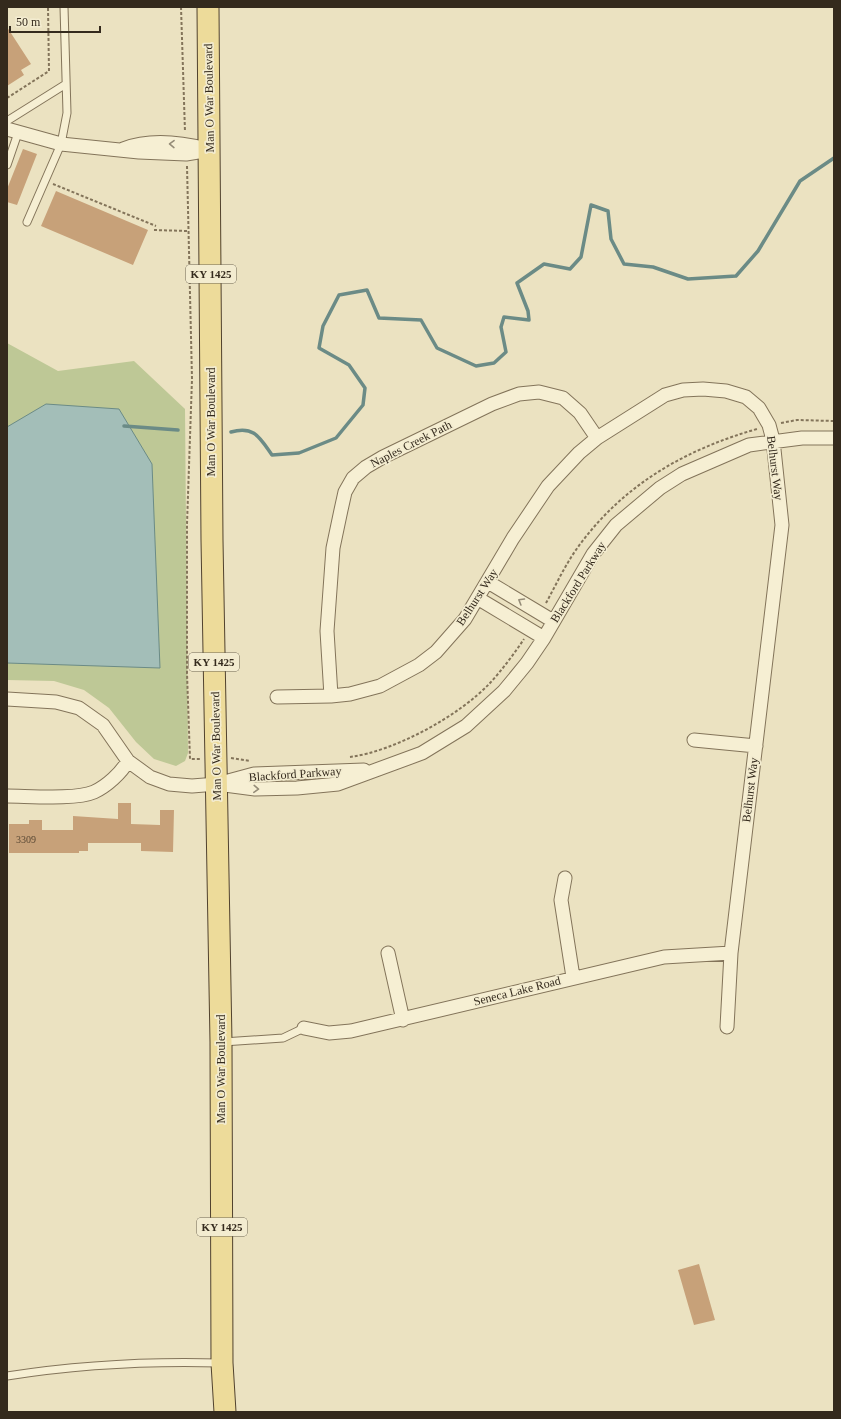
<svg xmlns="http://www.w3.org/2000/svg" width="841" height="1419" font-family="'Times New Roman',serif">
	<rect width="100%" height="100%" fill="#ebe2c1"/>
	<path fill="#bec896" d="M7,343l51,28 76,-10 51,48 3,344 -3,8 -9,5 -22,-7 -18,-17 -27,-34 -25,-18 -30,-9 -47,-1z"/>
	<path fill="#a3beb8" stroke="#6b8b86" d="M46,404l73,5 33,55 8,204 -153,-5v-236z"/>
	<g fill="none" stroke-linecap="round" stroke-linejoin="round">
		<path stroke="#6b8b86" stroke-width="3.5" d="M124,426l54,4
			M231,432c23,-7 29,6 41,23l27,-2 37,-15 27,-33 2,-17 -16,-23 -30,-17 4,-22 16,-31 28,-5 12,28 42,2 16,28 39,18 18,-3 12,-11 -5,-25 3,-10 25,3 -1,-9 -11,-28 27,-19 26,5 11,-12 10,-52 17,6 3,28 13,25 29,3 35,12 48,-3 22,-25 42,-70 34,-23"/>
	</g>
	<path fill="#c7a179" d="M7,27l24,37 -10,6 3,5 -17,11z
		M23,149l14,5 -20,51 -10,-3v-13z
		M56,191l92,39 -15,35 -92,-39z
		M118,803h13v21l29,1v-15h14l-1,42 -32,-1v-8h-53v8h-9v2h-70v-29h20v-4h13v10h31v-14l45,3z
		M699,1264l16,56 -21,5 -16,-55z"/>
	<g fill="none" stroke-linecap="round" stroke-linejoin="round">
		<g stroke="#83745a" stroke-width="9">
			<path id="lane" d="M7,121l59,-37
				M7,165l11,-32
				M27,222l34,-78 6,-31 -3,-106
				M223,1042l60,-4 21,-10
				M7,1376c70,-11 142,-15 213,-13"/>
		</g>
		<g stroke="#83745a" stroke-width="15">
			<path id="street" d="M7,129l54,15 78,8 47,2 24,-4
				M123,149c26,-10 56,-7 83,0
				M488,582l65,39
				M479,599l65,39
				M331,696l-4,-65 6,-83 8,-38 4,-18 8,-14 13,-11 17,-10 109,-53 27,-10 20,-2 24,6 17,15 17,25
				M277,697l54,-1 19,-2 30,-8 39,-21 17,-13 29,-33 48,-81 35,-52 31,-33 18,-15 68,-43 18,-5 20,-1 23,2 20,6 13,11 10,17 4,15 9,85 -51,428 -4,74
				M7,699l49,3 23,6 24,17 25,36 22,16 19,7 23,2 25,-2 37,-10 110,-4
				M694,740l62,6
				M217,784l38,5 42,-1 41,-4 84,-31 44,-27 38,-35 23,-28 17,-25 49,-84 23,-29 44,-37 22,-14 67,-29 53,-7h32
				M7,796c21,0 69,4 87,-4 13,-6 27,-19 34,-31
				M565,878l-4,22 12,77
				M388,953l15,67
				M304,1028l25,5 22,-2 313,-74 67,-4"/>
		</g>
		<g stroke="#51422e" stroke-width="23">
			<path id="primary" d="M208,7l4,533 9,502 1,321 3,49"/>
		</g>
		<path stroke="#83745a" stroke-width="2" stroke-dasharray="3 2" stroke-linecap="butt" d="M181,7l4,125
			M7,98l42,-27 -1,-64
			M187,166l5,213 -5,145v149l3,86h11
			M53,184l103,42
			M154,230l34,1
			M781,423l16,-3 37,1
			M546,603c11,-20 21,-42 35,-60 45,-60 106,-94 176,-114
			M350,757c45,-6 109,-41 140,-74 12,-13 24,-29 34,-44
			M231,758l19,3"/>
		<use href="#lane" stroke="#f6efd3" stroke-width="7"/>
		<use href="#street" stroke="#f6efd3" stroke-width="13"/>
		<use href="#primary" stroke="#eddb9a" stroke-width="21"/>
	</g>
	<defs><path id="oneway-chevron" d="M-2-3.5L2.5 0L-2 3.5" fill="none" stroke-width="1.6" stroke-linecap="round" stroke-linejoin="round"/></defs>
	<g stroke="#958c78">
		<use href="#oneway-chevron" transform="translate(172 144) rotate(-179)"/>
		<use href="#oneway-chevron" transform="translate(521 601) rotate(-149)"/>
		<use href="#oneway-chevron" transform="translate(256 789) rotate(3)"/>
	</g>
	<g text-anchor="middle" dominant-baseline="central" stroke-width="3.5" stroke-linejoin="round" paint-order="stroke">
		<g font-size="10" fill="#594834">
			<text x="26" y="839">3309</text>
		</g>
		<g fill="#f3ecd0" stroke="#6d6453" stroke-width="1">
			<rect x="186" y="265" width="50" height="18" rx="3"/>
			<rect x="189" y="653" width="50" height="18" rx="3"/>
			<rect x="197" y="1218" width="50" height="18" rx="3"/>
		</g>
		<g font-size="11" font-weight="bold" fill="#342a1d">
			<text x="211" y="274">KY 1425</text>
			<text x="214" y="662">KY 1425</text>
			<text x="222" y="1227">KY 1425</text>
		</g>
		<g font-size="12" fill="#342a1d" stroke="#f3ecd0">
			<text transform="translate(209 98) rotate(-91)">Man O War Boulevard</text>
			<text transform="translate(211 422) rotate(-90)">Man O War Boulevard</text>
			<text transform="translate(411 444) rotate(-27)">Naples Creek Path</text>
			<text transform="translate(775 468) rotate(83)">Belhurst Way</text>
			<text transform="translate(578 582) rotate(-58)">Blackford Parkway</text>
			<text transform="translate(477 597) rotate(-57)">Belhurst Way</text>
			<text transform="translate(216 746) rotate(-91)">Man O War Boulevard</text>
			<text transform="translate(295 774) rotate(-4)">Blackford Parkway</text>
			<text transform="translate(750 790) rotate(-83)">Belhurst Way</text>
			<text transform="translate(517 991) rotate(-14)">Seneca Lake Road</text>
			<text transform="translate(221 1069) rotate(-90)">Man O War Boulevard</text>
		</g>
	</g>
	<rect width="841" height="1419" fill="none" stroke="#342a1d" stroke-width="16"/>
	<path d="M10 26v6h90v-6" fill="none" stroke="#342a1d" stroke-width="2"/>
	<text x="16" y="26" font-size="12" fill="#342a1d" stroke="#f3ecd0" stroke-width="3" paint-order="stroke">50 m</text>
</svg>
